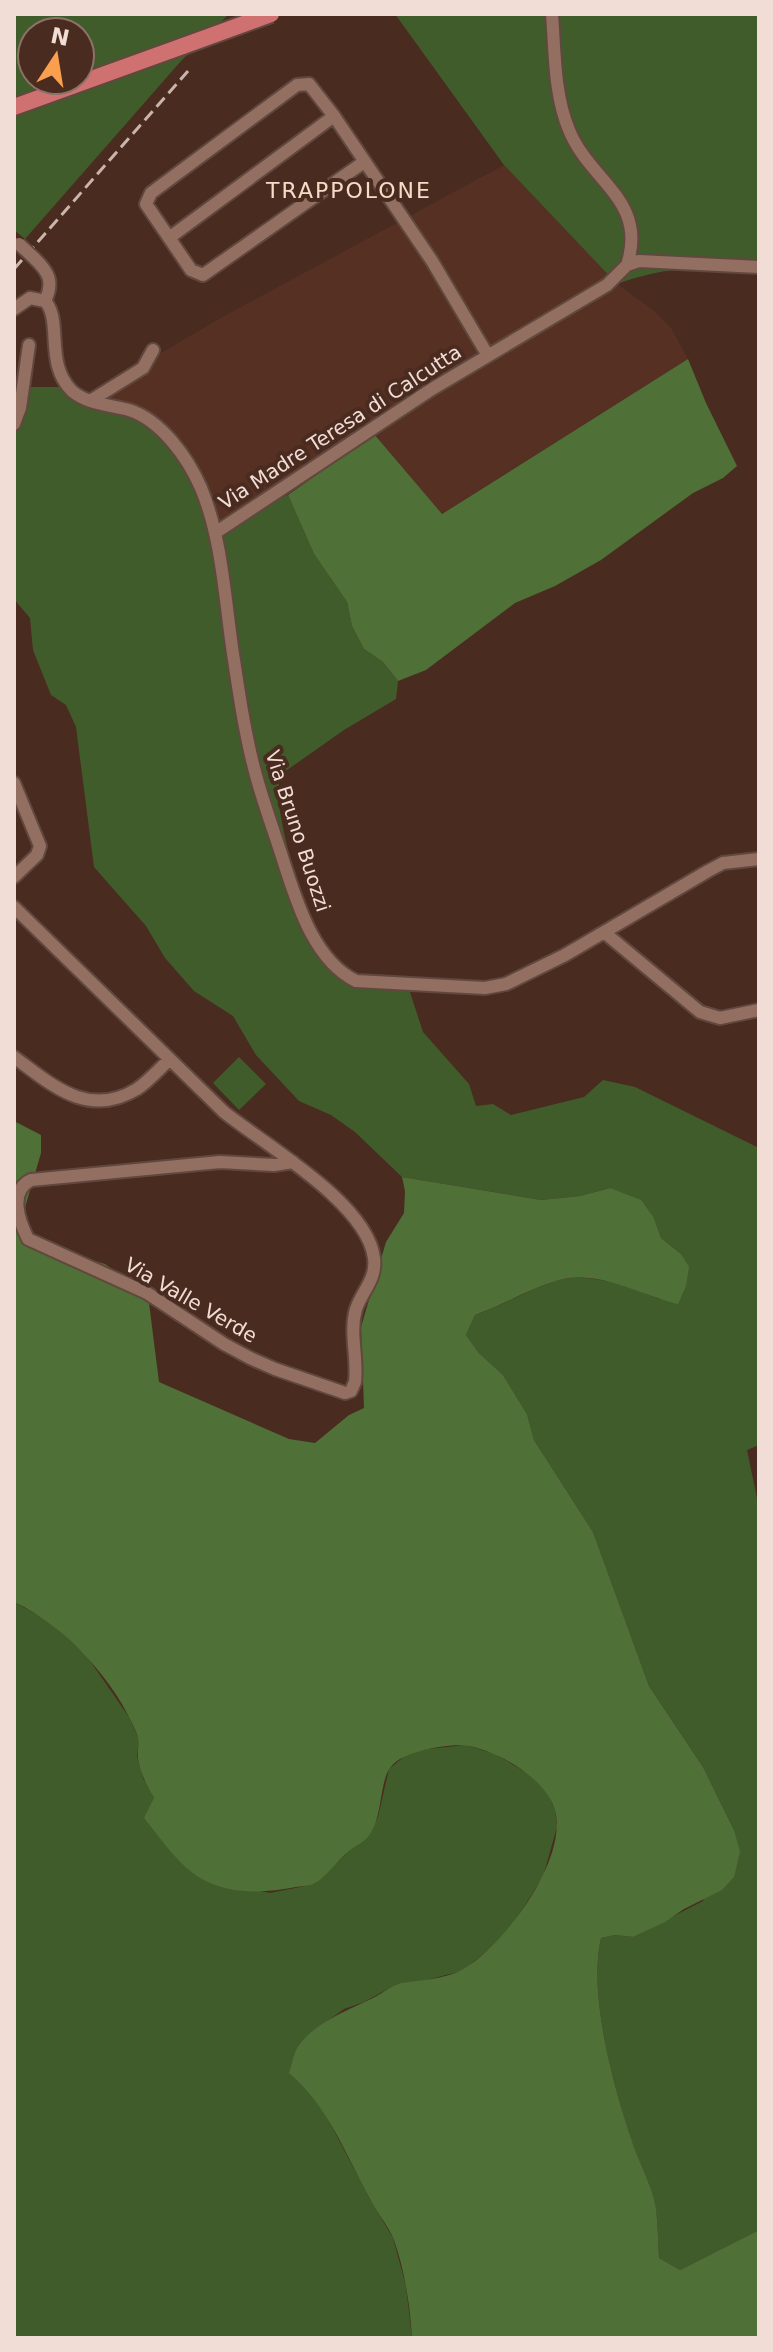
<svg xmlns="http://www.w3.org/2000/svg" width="773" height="2352" font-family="'DejaVu Sans',sans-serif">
	<rect width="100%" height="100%" fill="#4a2b20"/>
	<path fill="#563022" d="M504,165l113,119 36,26 18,18 17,31 -247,155 -67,-80 -86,61 -74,31 -117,-130 32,-24 88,-52z"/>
	<path fill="#415c2b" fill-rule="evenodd" d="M14,14h215l-48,47 -156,178 -11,-9zM32,32h48v48h-48z
		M395,14h364v257c-54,-4 -90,-6 -142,13l-113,-119z
		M27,387h37l74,23 43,43 33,72 74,-30 26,59 33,48 5,24 12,23 19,13 15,19 -2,18 -52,31 -64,45c-1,10 -3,21 -1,31 7,42 30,142 67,165 19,11 40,10 61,12l16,49 46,52 7,22 17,-2 18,11 73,-18 19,-17 32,7 124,61v297l-12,5 12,58v722l-79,40 -21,-12c-1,-16 -1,-33 -3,-49 -4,-25 -18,-47 -25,-70 -18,-54 -43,-147 -30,-201l14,-3 18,2 70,-36 31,-71 -31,-63 -54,-81 -56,-154 -59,-92 -7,-26 -24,-39 -24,-22 -13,-18 9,-20c28,-10 53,-25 81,-34 33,-10 73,6 103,18l22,-45 -20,-16 -7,-20 -44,-30 -30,8 -39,4 -139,-23 -47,-45 -24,-17 -32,-14 -43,-46 -23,-39 -39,-25 -29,-33 -19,-32 -52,-59 -18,-140 -10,-22 -15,-10 -18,-45 -3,-32 -16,-19v-171z
		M239,1057l27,27 -27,26 -26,-27z
		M14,1602l36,20 36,33 43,62 10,22 -2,17 6,22 11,20 14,50 33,30 69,15 45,-9 35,-34 18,-13 10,-20 11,-48 17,-14 21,-6 39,-4 29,9 39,23 14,17 7,15 2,18 -14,50 -32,50 -19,20 -30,24 -40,10 -25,3 -33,18 -20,7 -32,23 -5,56 15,20 49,93 22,37 13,48 6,52h-398z"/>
	<path fill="#4f7036" d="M688,359l18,44 31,63 -14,12 -30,15 -92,67 -46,26 -40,17 -89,67 -28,11 -15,-19 -19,-13 -12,-23 -5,-24 -33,-48 -26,-59 86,-61 68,80z
		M14,1121l27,14v18l-17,58 7,23 21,15 53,15 43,31 11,87 130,57 26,4 34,-28 15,-7 -3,-81 25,-85 18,-29 1,-22 -3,-14 139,23 39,-4 30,-8 31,12 13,18 7,20 20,16 8,13 -3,19 -8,18c-39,-9 -81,-36 -122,-23 -27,8 -53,24 -81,34l-9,20 13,18 24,22 24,39 7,26 59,92 56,154 54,81 31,63 6,22 -6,25 -12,13 -38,19 -19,13 -32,15 -18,-2 -14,3c-13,54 12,147 30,200 7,24 21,46 25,70 2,17 2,34 3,50l21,12 79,-40v108h-347c-2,-33 -7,-66 -18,-98 -6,-15 -18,-28 -25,-43 -24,-44 -41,-91 -80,-124 3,-9 5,-21 10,-28 18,-24 50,-35 76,-48 8,-4 17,-12 26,-14 20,-3 47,-4 64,-15 40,-24 106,-112 89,-161 -11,-30 -55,-55 -85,-61 -13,-2 -35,1 -48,5 -11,3 -24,7 -31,17 -11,15 -7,51 -22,69 -4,5 -13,9 -19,14 -10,8 -25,28 -35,33 -5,2 -13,2 -18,3 -31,6 -65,8 -94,-8 -23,-13 -41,-40 -58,-61l10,-20c-7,-12 -14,-25 -16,-40 -1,-8 2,-15 -1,-24 -21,-52 -71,-108 -123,-132z"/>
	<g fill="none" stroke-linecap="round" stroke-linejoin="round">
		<g stroke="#61483e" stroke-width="16">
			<path id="minor" d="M552,14c3,38 2,80 17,116 21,52 79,70 58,135
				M364,162l-161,113 -12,-5 -45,-66 5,-11 146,-108 12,-1 25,32 98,145 55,93
				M169,238l165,-122
				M34,258c15,14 20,24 11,43
				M45,301c18,20 -1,62 27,90 15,13 38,14 57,19 32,10 59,48 72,78 22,53 24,116 33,172 6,40 12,80 23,119 8,29 19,58 28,87 13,40 30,95 71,115l129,7 21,-4 59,-29 143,-84 15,-8 36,-4
				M14,309l16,-11 15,3
				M90,401l53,-33 10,-18
				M14,424l6,-16 9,-63
				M215,533l217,-144 175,-104 20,-20 12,-4 120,6
				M14,783l26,63 -3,9 -23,22
				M14,907l210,205c41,33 143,91 150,146 3,21 -12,33 -18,51 -7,24 2,48 -1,73l-4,9 -6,2 -70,-24 -25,-11 -26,-14 -77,-51 -119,-54c-9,-18 -20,-48 3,-59l189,-18 54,3 19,-3
				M605,933l95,79 20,6 39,-8
				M14,1057c38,28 74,62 123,32 12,-8 22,-20 32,-29"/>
		</g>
		<g stroke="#61483e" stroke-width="20">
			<path id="major" d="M14,107l169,-61"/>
		</g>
		<use href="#minor" stroke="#936f62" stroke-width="12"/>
		<use href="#major" stroke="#d07171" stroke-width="16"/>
		<path stroke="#cbb4ac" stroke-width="3" stroke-dasharray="12 6" stroke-linecap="butt" d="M14,269l174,-198"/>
		<g stroke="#61483e" stroke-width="16" stroke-linecap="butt">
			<path id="minor-bridge" d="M19,244l15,14"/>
		</g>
		<g stroke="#61483e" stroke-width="20" stroke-linecap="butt">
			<path id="major-bridge" d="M183,46l88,-32"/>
		</g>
		<use href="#minor-bridge" stroke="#936f62" stroke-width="12"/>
		<use href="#major-bridge" stroke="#d07171" stroke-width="16"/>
	</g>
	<g text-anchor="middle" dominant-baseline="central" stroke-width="8" stroke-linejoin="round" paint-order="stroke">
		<g font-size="20" fill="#f1ddd6" stroke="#4a2b20">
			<text transform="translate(340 427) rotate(-33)">Via Madre Teresa di Calcutta</text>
			<text transform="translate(298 831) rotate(72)">Via Bruno Buozzi</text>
			<text transform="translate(191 1300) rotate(30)">Via Valle Verde</text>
		</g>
		<g font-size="22" letter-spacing="2" fill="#f6dcc7" stroke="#4a2b20">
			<text x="349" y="190">TRAPPOLONE</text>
		</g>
	</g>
	<rect width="773" height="2352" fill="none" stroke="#f1ddd6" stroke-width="32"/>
	<g transform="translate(56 56) rotate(12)"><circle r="38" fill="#4a2b20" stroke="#8d7269" stroke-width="2"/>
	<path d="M0-6L14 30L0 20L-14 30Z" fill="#fa9f4e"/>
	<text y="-12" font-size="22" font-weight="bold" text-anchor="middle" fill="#f1ddd6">N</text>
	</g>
</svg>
